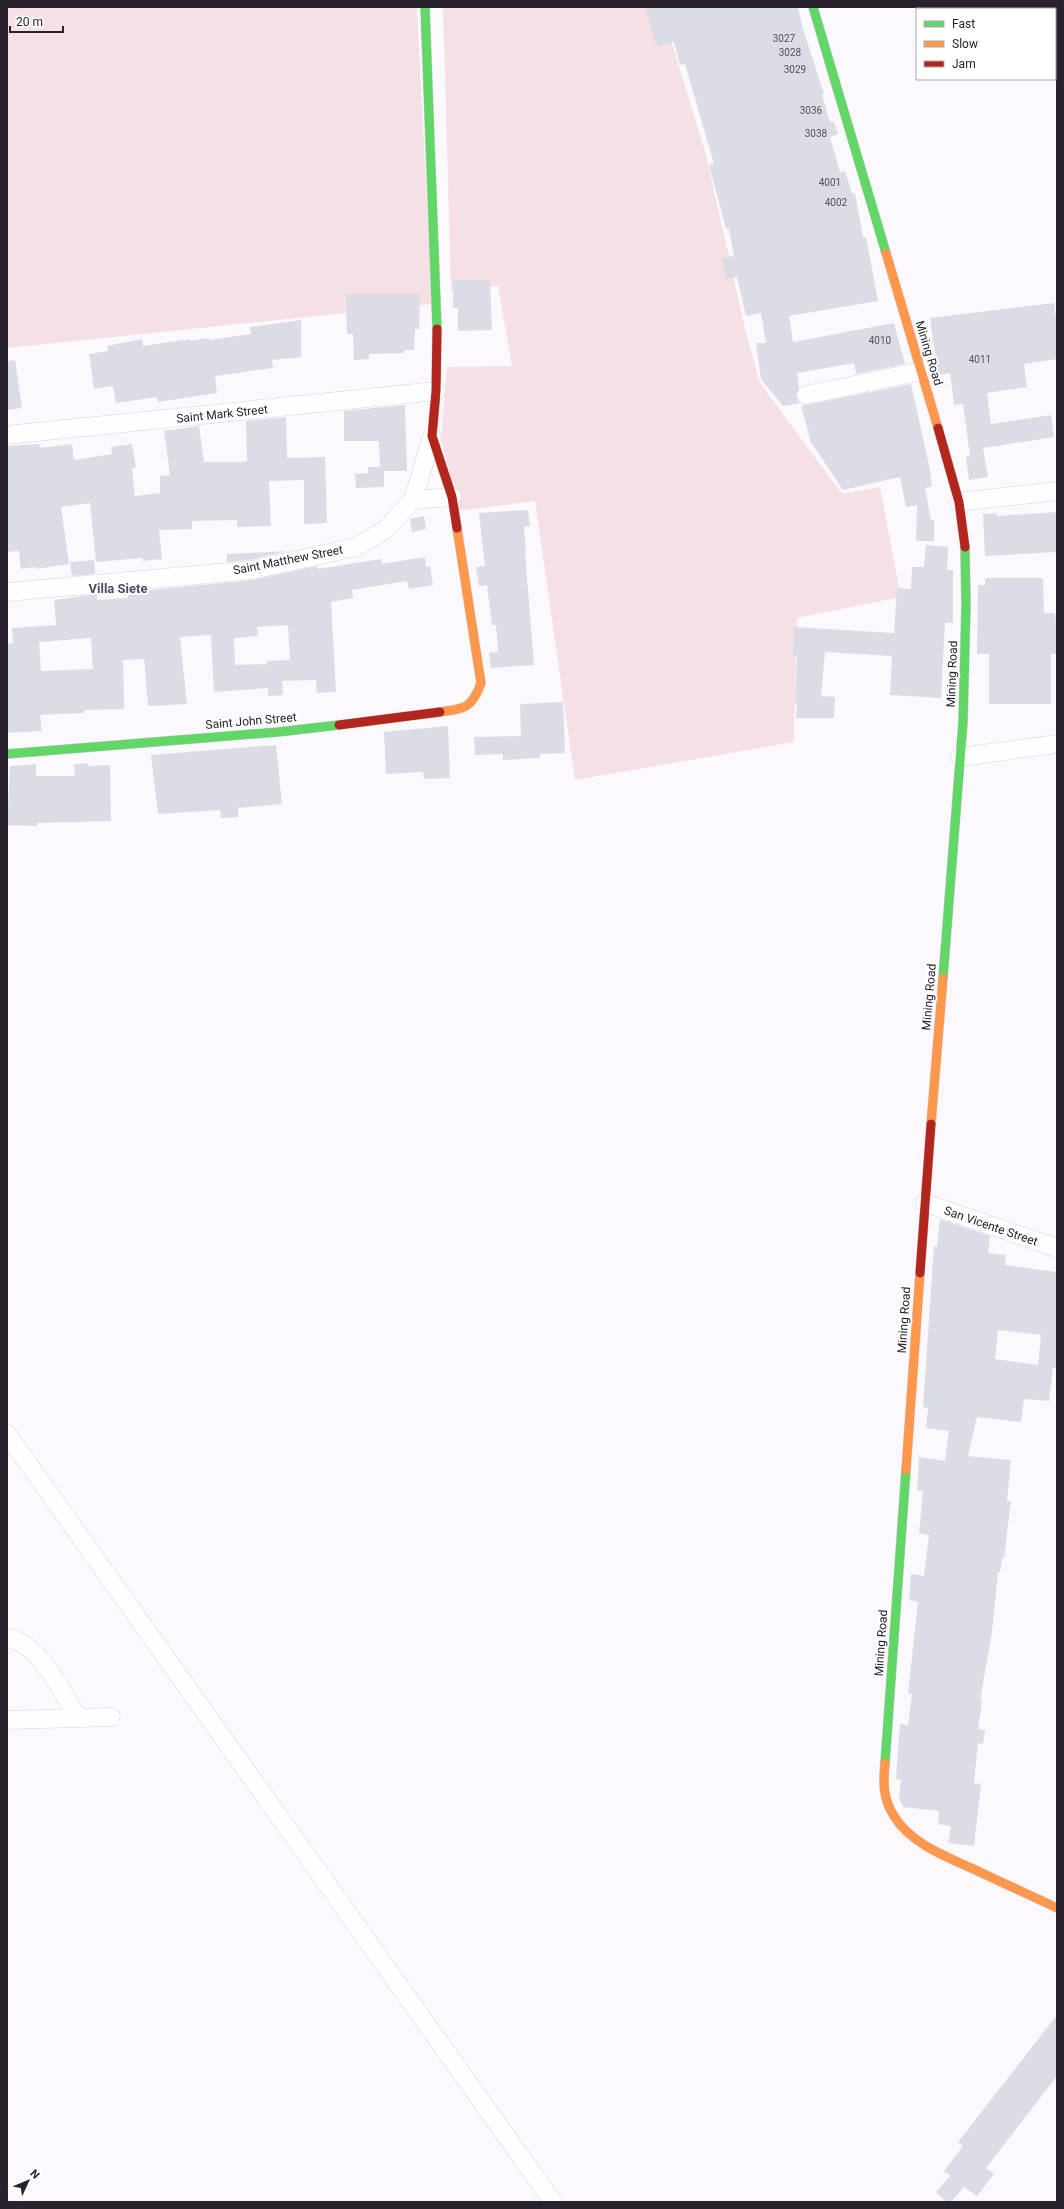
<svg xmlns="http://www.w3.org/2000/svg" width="1064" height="2209" font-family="Roboto,sans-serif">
	<rect width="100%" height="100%" fill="#fbf9fe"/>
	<path fill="#f5e1e5" d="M7,7h410l15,297 -425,44z
		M443,7h218l45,148 40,178 14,50 82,111 38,-7 21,110 -104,21 -3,124 -219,38 -40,-279 -76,10 -18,-71 6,-73 65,-1 -14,-80 -47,4z"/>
	<path fill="#dbdce6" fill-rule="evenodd" d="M645,7h153l5,22 21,65 -2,1 8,27 4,-1 4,13 -8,3 10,35 5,-1 7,22h3l8,44h3l12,64 -89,15 4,26 101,-19 11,41 -49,10 -2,-11 -57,10 2,14 -3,10 4,6 -17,3 -22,-27 -5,-36h10l-5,-30 -15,3 -9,-39 -11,2 -4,-21 12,-2 -5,-27h-3l-17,-64 5,-1 -29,-100 -5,1 -6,-23 -17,5z
		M453,280h37l2,50 -34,1v-23h-5z
		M346,294h74l-1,35h-4l-1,21h-10v3l-35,1v5l-15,1 -1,-26h-6z
		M1054,303l3,23v33l-33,5 3,23 -40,6 4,31 60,-9 3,22 -71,11 5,29 -19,3 -3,-23 4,-1 -7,-52 -9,1 -4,-32 -12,2 -8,-57z
		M301,320v37l-29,3 1,8 -58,8 2,17 -59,9 -1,-5 -41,6 -3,-17 -19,3 -5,-35 19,-3 -1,-5 35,-7 1,7 47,-7v2l19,-3v2l42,-6 -1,-7z
		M15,360l7,48 -15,2v-49z
		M911,384l19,86 2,16 -7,2 6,32h3v21h-18l1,-36 -11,2 -6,-30 -57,13 -32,-48 -10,-36z
		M405,405l2,66h-23v16l-28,1 -1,-14 13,-1v-6h12l-1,-26h-35v-30z
		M286,417l1,41 38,-1 2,66 -23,1v-44l-35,1 2,45 -34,1v-7l-45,1v8l-33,1 3,29 -19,2v-3l-47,4 -6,-59 -29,4 8,57 -33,5v-2l-15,2 -2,-18 -12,1v-106l32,-2 1,4 32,-4 2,16 38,-6 -1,-7 21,-3 4,23 -4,1 3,28 25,-3v-17l10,-1 -6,-44 35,-5 5,36h38l5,-1 -1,-40z
		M528,510l2,16 -6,1 2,25h-1l9,113 -43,3 -2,-15 9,-1 -2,-27h-4l-5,-40 -8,1 -3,-19 9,-1 -6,-53z
		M1057,512v40l-72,4 -2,-42 14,-1v3z
		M424,516l2,13 -14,3 -2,-13z
		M926,545l22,2 -1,23h6v53h-8l-4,75 -51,-3 2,-39 -67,-4 -4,44 14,1 -1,21h-38l1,-15h-2l2,-47h-4l1,-29 100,6 3,-45 14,1 1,-22h12z
		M288,551l-38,9 -23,2v-8z
		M425,557l1,10 4,-1 3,19 -24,4 -2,-8 -55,9 1,8 -22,4 5,90 -19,1 -1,-13 -34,1 1,14 -15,1v-8l-54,4 -3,-57 -31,2 7,67 -39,2 -4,-47 -21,1 1,49 -40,1v3l-44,2 2,16 -35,2v-89l6,-1 -1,-15 44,-3 -2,-25 43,-6v6l31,-2v-6l125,-12 64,-14 1,3 63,-10 1,5zM288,625l2,35 -23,1v3l-32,1 -1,-27 24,-2 -1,-9zM91,638l2,31 -52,2 -2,-29z
		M94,560l1,14 -23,2 -2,-14z
		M987,578h56l1,35h11l1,10v31h-5v50h-62v-50h-12l1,-69h7v-6z
		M563,702l2,51 -25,1v4l-37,2v-6l-28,1 -1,-18 47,-1 -1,-32z
		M448,726l2,52 -26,1 -1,-7 -37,2 -2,-42z
		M276,745l6,59 -44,4v9l-17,1 -1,-8 -62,4 -7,-59z
		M88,763v3l22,-1 1,56 -74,2v3l-30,-1 3,-59 26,-2v12h39l-1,-12z
		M940,1219l50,17 -2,17 18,2 -1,10 52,7v96h-4l-4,33 -25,-2 -3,23 -44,-5 -9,39 43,4 -4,41h4l-7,57h-2l-2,15 -2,-1 -6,60 -12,69h2l-4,28 7,1 -2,14 -5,-1 -4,40 7,1 -7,62 -26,-3 3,-17 -13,-2 1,-13 -36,-4 -4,-9 2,-18 -5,-1 4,-55 8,1 4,-31 -4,-1 10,-91 -9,-2 2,-26 13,2 5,-41 -10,-2 4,-42h-6l2,-34 26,4 4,-30 -23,-3 2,-20 -5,-1 11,-161 3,1zM998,1330l43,5 -3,30 -43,-6z
		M1057,2015v61l-71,92 8,6 -17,22 -13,-9 -13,15h-4l-11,-10 14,-16 -6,-5 19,-25 -5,-4z"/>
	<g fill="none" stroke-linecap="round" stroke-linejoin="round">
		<g stroke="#d6d3db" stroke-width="19">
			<path id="street" d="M806,395l116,-24
				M7,435l429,-44
				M413,500l39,-3
				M959,502l98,-11
				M7,592l245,-22 104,-23 29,-17 28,-30 19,-64
				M960,757l97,-13
				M925,1203l132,45
				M7,1434l546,768
				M7,1638c32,4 55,54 71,80
				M7,1720l104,-3"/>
		</g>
		<g stroke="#d6d3db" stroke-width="10">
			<path id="fast" d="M425,7l12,322
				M813,7l73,246
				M7,754l271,-22 61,-7
				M943,978l20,-256 3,-117 -1,-58
				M885,1763l21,-293"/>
		</g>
		<g stroke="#d6d3db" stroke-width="10">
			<path id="slow" d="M886,253l52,175
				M440,712c25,-3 32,-4 41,-29l-24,-155
				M931,1124l12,-146
				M906,1470l14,-197
				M885,1763c-2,20 -2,36 9,53 18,30 59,43 88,57 25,12 50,23 75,35"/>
		</g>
		<g stroke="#d6d3db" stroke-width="10">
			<path id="jam" d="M437,329l-1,62 -4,45 20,61 5,31
				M938,428l21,74 6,45
				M339,725l101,-13
				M920,1273l11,-149"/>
		</g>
		<use href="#street" stroke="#fefeff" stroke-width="18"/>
		<use href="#fast" stroke="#63d668" stroke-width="9"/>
		<use href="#slow" stroke="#ff974d" stroke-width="9"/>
		<use href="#jam" stroke="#b3261e" stroke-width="9"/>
	</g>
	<g text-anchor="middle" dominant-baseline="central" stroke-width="4" stroke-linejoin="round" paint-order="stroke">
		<g font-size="10" fill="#54505c">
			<text x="784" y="38">3027</text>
			<text x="790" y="52">3028</text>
			<text x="795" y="69">3029</text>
			<text x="811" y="110">3036</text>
			<text x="816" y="133">3038</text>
			<text x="830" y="182">4001</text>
			<text x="836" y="202">4002</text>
			<text x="880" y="340">4010</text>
			<text x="980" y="359">4011</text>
		</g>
		<g font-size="12" fill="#27222e" stroke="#fff">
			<text transform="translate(929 353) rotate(73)">Mining Road</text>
			<text transform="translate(222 414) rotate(-6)">Saint Mark Street</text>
			<text transform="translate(288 560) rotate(-11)">Saint Matthew Street</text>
			<text transform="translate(952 674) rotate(-88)">Mining Road</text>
			<text transform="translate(251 721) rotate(-5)">Saint John Street</text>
			<text transform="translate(929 997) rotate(-85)">Mining Road</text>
			<text transform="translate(991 1226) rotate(19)">San Vicente Street</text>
			<text transform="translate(904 1320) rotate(-86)">Mining Road</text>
			<text transform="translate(881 1643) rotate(-86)">Mining Road</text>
		</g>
		<g font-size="13" font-weight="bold" fill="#534863" stroke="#fff">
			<text x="118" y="588">Villa Siete</text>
		</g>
	</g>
	<rect width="1064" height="2209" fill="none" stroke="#27222e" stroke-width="16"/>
	<rect x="916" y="8" width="140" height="72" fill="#ffffff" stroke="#a9a7ab"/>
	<rect x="924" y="21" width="20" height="6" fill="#63d668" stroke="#a9a7ab"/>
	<text x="952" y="28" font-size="12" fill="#27222e">Fast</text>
	<rect x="924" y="41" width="20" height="6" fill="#ff974d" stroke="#a9a7ab"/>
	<text x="952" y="48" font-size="12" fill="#27222e">Slow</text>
	<rect x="924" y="61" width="20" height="6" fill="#b3261e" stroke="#a9a7ab"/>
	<text x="952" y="68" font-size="12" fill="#27222e">Jam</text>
	<g transform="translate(28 2181) rotate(46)" stroke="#ffffff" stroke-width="3" paint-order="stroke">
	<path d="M0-3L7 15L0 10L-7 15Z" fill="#27222e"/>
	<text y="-6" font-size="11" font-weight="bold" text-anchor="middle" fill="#27222e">N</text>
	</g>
	<path d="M10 26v6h53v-6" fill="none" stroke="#27222e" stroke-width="2"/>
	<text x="16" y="26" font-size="12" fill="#27222e" stroke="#ffffff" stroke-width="3" paint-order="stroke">20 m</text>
</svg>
